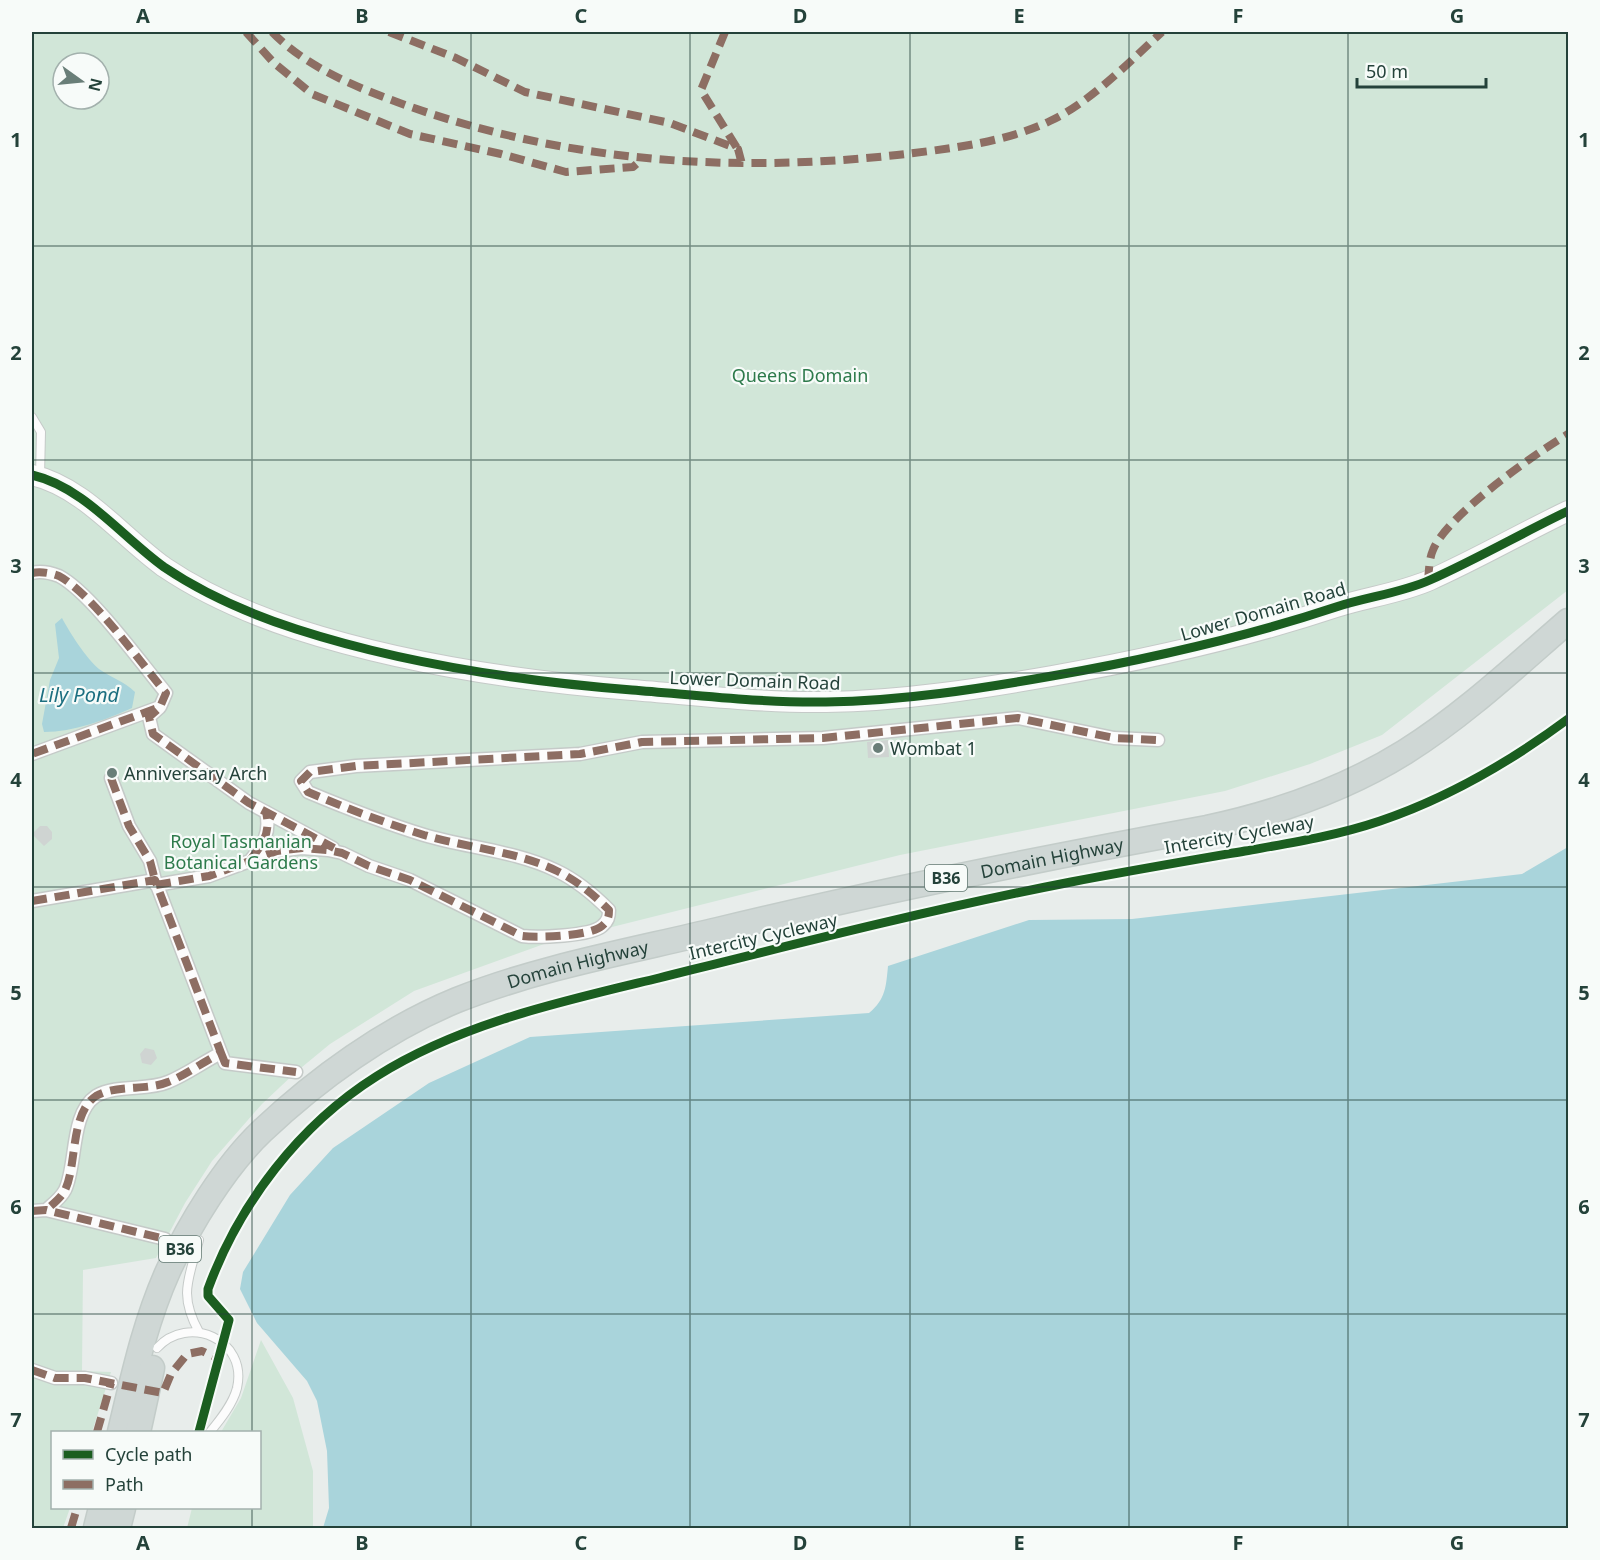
<svg xmlns="http://www.w3.org/2000/svg" width="1600" height="1560" font-family="'Noto Sans',sans-serif">
	<rect width="100%" height="100%" fill="#e8edeb"/>
	<path fill="#d1e6d8" fill-rule="evenodd" d="M32,32h1536v558l-186,145 -72,29 -85,27 -325,64 -356,89 -130,47 -84,53 -34,28 -34,32 -50,57 -27,42 -29,55 -73,12 -1,101 29,1 -19,60h-40v76h18l-7,20h-31zM63,63h36v36h-36z
		M261,1340l32,58 20,73v57h-126l5,-20h68v-76h-39l20,-34z"/>
	<path fill="#a9d4db" d="M62,618c8,15 24,40 37,51 12,9 25,12 36,23l-3,16c-27,12 -58,24 -88,24l-2,-8 8,-44 9,-22 -4,-34z
		M1568,847v681h-1245l6,-20 -2,-57 -10,-50 -10,-20 -50,-58 -17,-34 3,-17 47,-77 43,-47 96,-65 101,-46 339,-24c17,-14 17,-27 19,-47l141,-46 103,-1 390,-45z"/>
	<path fill="#cfd4d2" d="M888,740l1,17 -21,1 -1,-16z
		M40,826h7l5,6v7l-8,7 -12,-12z
		M145,1048l9,2 3,8 -6,7 -9,-2 -2,-9z"/>
	<g fill="none" stroke-linecap="round" stroke-linejoin="round">
		<g stroke="#c5cac8" stroke-width="10">
			<path id="service" d="M32,417l9,15 -1,44
				M199,1240c-10,39 -21,54 0,92
				M157,1348c31,-34 91,-9 80,40 -4,16 -17,32 -27,44"/>
		</g>
		<g stroke="#c5cac8" stroke-width="15">
			<path id="pedestrian" d="M32,573c8,-2 19,0 27,3 32,17 82,87 107,117l-6,14 -128,47
				M159,708l-10,9 4,17 96,69 84,45
				M111,778l18,48 21,35 5,19
				M250,861c13,-17 21,-28 16,-49
				M156,885l53,-9 68,-25 25,-3 26,2 14,3 27,13 41,14 112,56c15,2 69,0 80,-10 6,-5 7,-9 7,-16 -15,-15 -33,-30 -52,-39 -41,-20 -89,-23 -133,-36 -39,-12 -78,-27 -116,-43l-7,-11 9,-9 46,-6 224,-12 62,-12 181,-4 195,-20 96,20 44,2
				M32,901l123,-21 66,173c-18,9 -35,22 -53,29 -21,9 -51,2 -72,14 -26,17 -19,70 -31,94 -4,8 -12,14 -19,20
				M221,1053l4,10 71,9
				M32,1211l14,-1 119,29
				M32,1370l23,8h30l26,5"/>
		</g>
		<g stroke="#c5cac8" stroke-width="22">
			<path id="tertiary" d="M32,475c52,12 90,62 132,92 40,27 86,47 132,62 108,35 223,52 336,61 64,5 129,13 194,12 76,-1 152,-13 226,-26 97,-17 191,-38 284,-69 31,-10 65,-14 94,-27 47,-21 92,-47 138,-69"/>
		</g>
		<g stroke="#c3ccc9" stroke-width="27">
			<g id="primary">
				<path id="s1" d="M120,1432c13,-54 25,-110 48,-161 21,-46 57,-105 94,-140 55,-52 124,-102 195,-131 83,-33 174,-49 261,-70 162,-39 325,-72 489,-102 70,-15 137,-38 198,-76 59,-37 111,-86 163,-131"/>
				<path d="M138,1432l14,-64"/>
				<path d="M96,1528l5,-20"/>
				<path d="M118,1528l5,-20"/>
			</g>
		</g>
		<use href="#service" stroke="#fcfcfc" stroke-width="8"/>
		<use href="#pedestrian" stroke="#fcfcfc" stroke-width="12"/>
		<use href="#tertiary" stroke="#fcfcfc" stroke-width="20"/>
		<use href="#primary" stroke="#cfd7d5" stroke-width="24"/>
		<path stroke="#8d6e63" stroke-width="8" stroke-dasharray="15 8" stroke-linecap="butt" d="M246,32l28,31 38,31 98,40 91,20 65,18 67,-5 8,-7
			M272,32c33,34 81,54 125,70 161,59 329,72 500,53 50,-6 107,-12 153,-34 41,-19 79,-59 112,-89
			M389,32l67,26 69,34 145,31 68,26 4,15
			M725,32l-24,58 36,58
			M32,573c8,-2 19,0 27,3 32,17 82,87 107,117l-6,14 -128,47
			M1428,581c1,-10 1,-22 5,-31 13,-34 103,-97 135,-116
			M157,710l-8,7 4,17 96,69 85,45
			M111,778l18,48 21,35 5,19
			M250,860c13,-16 21,-27 16,-48
			M156,885l53,-9 68,-25 25,-3 26,2 14,3 27,13 41,14 112,56c15,2 69,0 80,-10 6,-5 7,-9 7,-16 -15,-15 -33,-30 -52,-39 -41,-20 -89,-23 -133,-36 -39,-12 -78,-27 -116,-43l-7,-11 9,-9 46,-6 224,-12 62,-12 181,-4 195,-20 96,20 44,2
			M32,901l123,-21 66,173c-18,9 -35,22 -53,29 -21,9 -51,2 -72,14 -26,17 -19,70 -31,94 -4,8 -12,14 -19,20
			M221,1053l4,10 71,9
			M32,1211l14,-1 119,29
			M32,1370l23,8h30l78,15 8,-19 16,-20 15,-3 17,8
			M97,1432l14,-49
			M71,1528l6,-20"/>
		<g stroke="#f7fbf9" stroke-width="13">
			<path id="cycleway" d="M32,475c52,12 90,62 132,92 40,27 86,47 132,62 108,35 223,52 336,61 64,5 129,13 194,12 76,-1 152,-13 226,-26 97,-17 191,-38 284,-69 31,-10 65,-14 94,-27 47,-21 92,-47 138,-69
				M199,1432l30,-112 -21,-24v-7c31,-85 91,-164 169,-213 84,-53 187,-75 282,-98 136,-34 273,-69 412,-96 57,-11 116,-21 174,-31 45,-8 91,-15 135,-30 68,-23 130,-59 188,-102"/>
		</g>
		<use href="#cycleway" stroke="#1b5e20" stroke-width="9"/>
	</g>
	<path fill="none" stroke="#24423a" stroke-width="1.5" stroke-opacity="0.55" d="M252,32v1400M471,32v1496M690,32v1496M910,32v1496M1129,32v1496M1348,32v1496M32,246h1536M32,460h1536M32,673h1536M32,887h1536M32,1100h1536M32,1314h1536M252,1508v20"/>
	<g fill="#697e78" stroke="#f7fbf9" stroke-width="2">
		<circle cx="878" cy="748" r="6"/>
		<circle cx="112" cy="773" r="6"/>
	</g>
	<g text-anchor="middle" dominant-baseline="central" stroke-width="4.5" stroke-linejoin="round" paint-order="stroke">
		<g fill="#f7fbf9" stroke="#637a73" stroke-width="1.5">
			<rect x="925" y="865" width="42" height="26" rx="4.5"/>
			<rect x="159" y="1236" width="42" height="26" rx="4.5"/>
		</g>
		<g font-size="16" font-weight="bold" fill="#24423a">
			<text x="946" y="878">B36</text>
			<text x="180" y="1249">B36</text>
		</g>
		<g font-size="18" fill="#2d7a4b" stroke="#f7fbf9">
			<text x="800" y="375">Queens Domain</text>
			<text x="241" y="841">Royal Tasmanian<tspan x="241" dy="21">Botanical Gardens</tspan></text>
		</g>
		<g font-size="18" fill="#24423a" stroke="#f7fbf9">
			<text transform="translate(1263 611) rotate(-16)">Lower Domain Road</text>
			<text transform="translate(755 680) rotate(2)">Lower Domain Road</text>
			<text transform="translate(1239 834) rotate(-10)">Intercity Cycleway</text>
			<text stroke="none"><textPath href="#s1" startOffset="1186">Domain Highway</textPath></text>
			<text transform="translate(763 936) rotate(-13)">Intercity Cycleway</text>
			<text stroke="none"><textPath href="#s1" startOffset="700">Domain Highway</textPath></text>
		</g>
		<g font-size="18" fill="#24423a" stroke="#f7fbf9" text-anchor="start">
			<text x="890" y="748">Wombat 1</text>
			<text x="124" y="773">Anniversary Arch</text>
		</g>
		<g font-size="20" font-style="italic" fill="#1c6f80" stroke="#f7fbf9">
			<text x="79" y="694">Lily Pond</text>
		</g>
	</g>
	<rect width="1600" height="1560" fill="none" stroke="#f7fbf9" stroke-width="66"/>
	<rect x="51" y="1431" width="210" height="78" fill="#f7fbf9" stroke="#a3b1ad" stroke-width="1.5"/>
	<rect x="63" y="1450" width="30" height="9" fill="#1b5e20" stroke="#a3b1ad" stroke-width="1.5"/>
	<text x="105" y="1461" font-size="18" fill="#24423a">Cycle path</text>
	<rect x="63" y="1480" width="30" height="9" fill="#8d6e63" stroke="#a3b1ad" stroke-width="1.5"/>
	<text x="105" y="1491" font-size="18" fill="#24423a">Path</text>
	<g transform="translate(81 81) rotate(105)"><circle r="28" fill="#f7fbf9" stroke="#a3b1ad" stroke-width="1.5"/>
	<path d="M0-4.5L10 22L0 15L-10 22Z" fill="#697e78"/>
	<text y="-9" font-size="16" font-weight="bold" text-anchor="middle" fill="#24423a">N</text>
	</g>
	<path d="M1357 78v9h129v-9" fill="none" stroke="#24423a" stroke-width="3"/>
	<text x="1366" y="78" font-size="18" fill="#24423a" stroke="#f7fbf9" stroke-width="4.5" paint-order="stroke">50 m</text>
	<rect x="33" y="33" width="1534" height="1494" fill="none" stroke="#24423a" stroke-width="2"/>
	<g font-size="20" text-anchor="middle" font-weight="bold" fill="#24423a">
		<text x="143" y="23">A</text>
		<text x="362" y="23">B</text>
		<text x="581" y="23">C</text>
		<text x="800" y="23">D</text>
		<text x="1019" y="23">E</text>
		<text x="1238" y="23">F</text>
		<text x="1457" y="23">G</text>
		<text x="16" y="147">1</text>
		<text x="1584" y="147">1</text>
		<text x="16" y="360">2</text>
		<text x="1584" y="360">2</text>
		<text x="16" y="573">3</text>
		<text x="1584" y="573">3</text>
		<text x="16" y="787">4</text>
		<text x="1584" y="787">4</text>
		<text x="16" y="1000">5</text>
		<text x="1584" y="1000">5</text>
		<text x="16" y="1214">6</text>
		<text x="1584" y="1214">6</text>
		<text x="16" y="1427">7</text>
		<text x="1584" y="1427">7</text>
		<text x="143" y="1550">A</text>
		<text x="362" y="1550">B</text>
		<text x="581" y="1550">C</text>
		<text x="800" y="1550">D</text>
		<text x="1019" y="1550">E</text>
		<text x="1238" y="1550">F</text>
		<text x="1457" y="1550">G</text>
	</g>
</svg>
